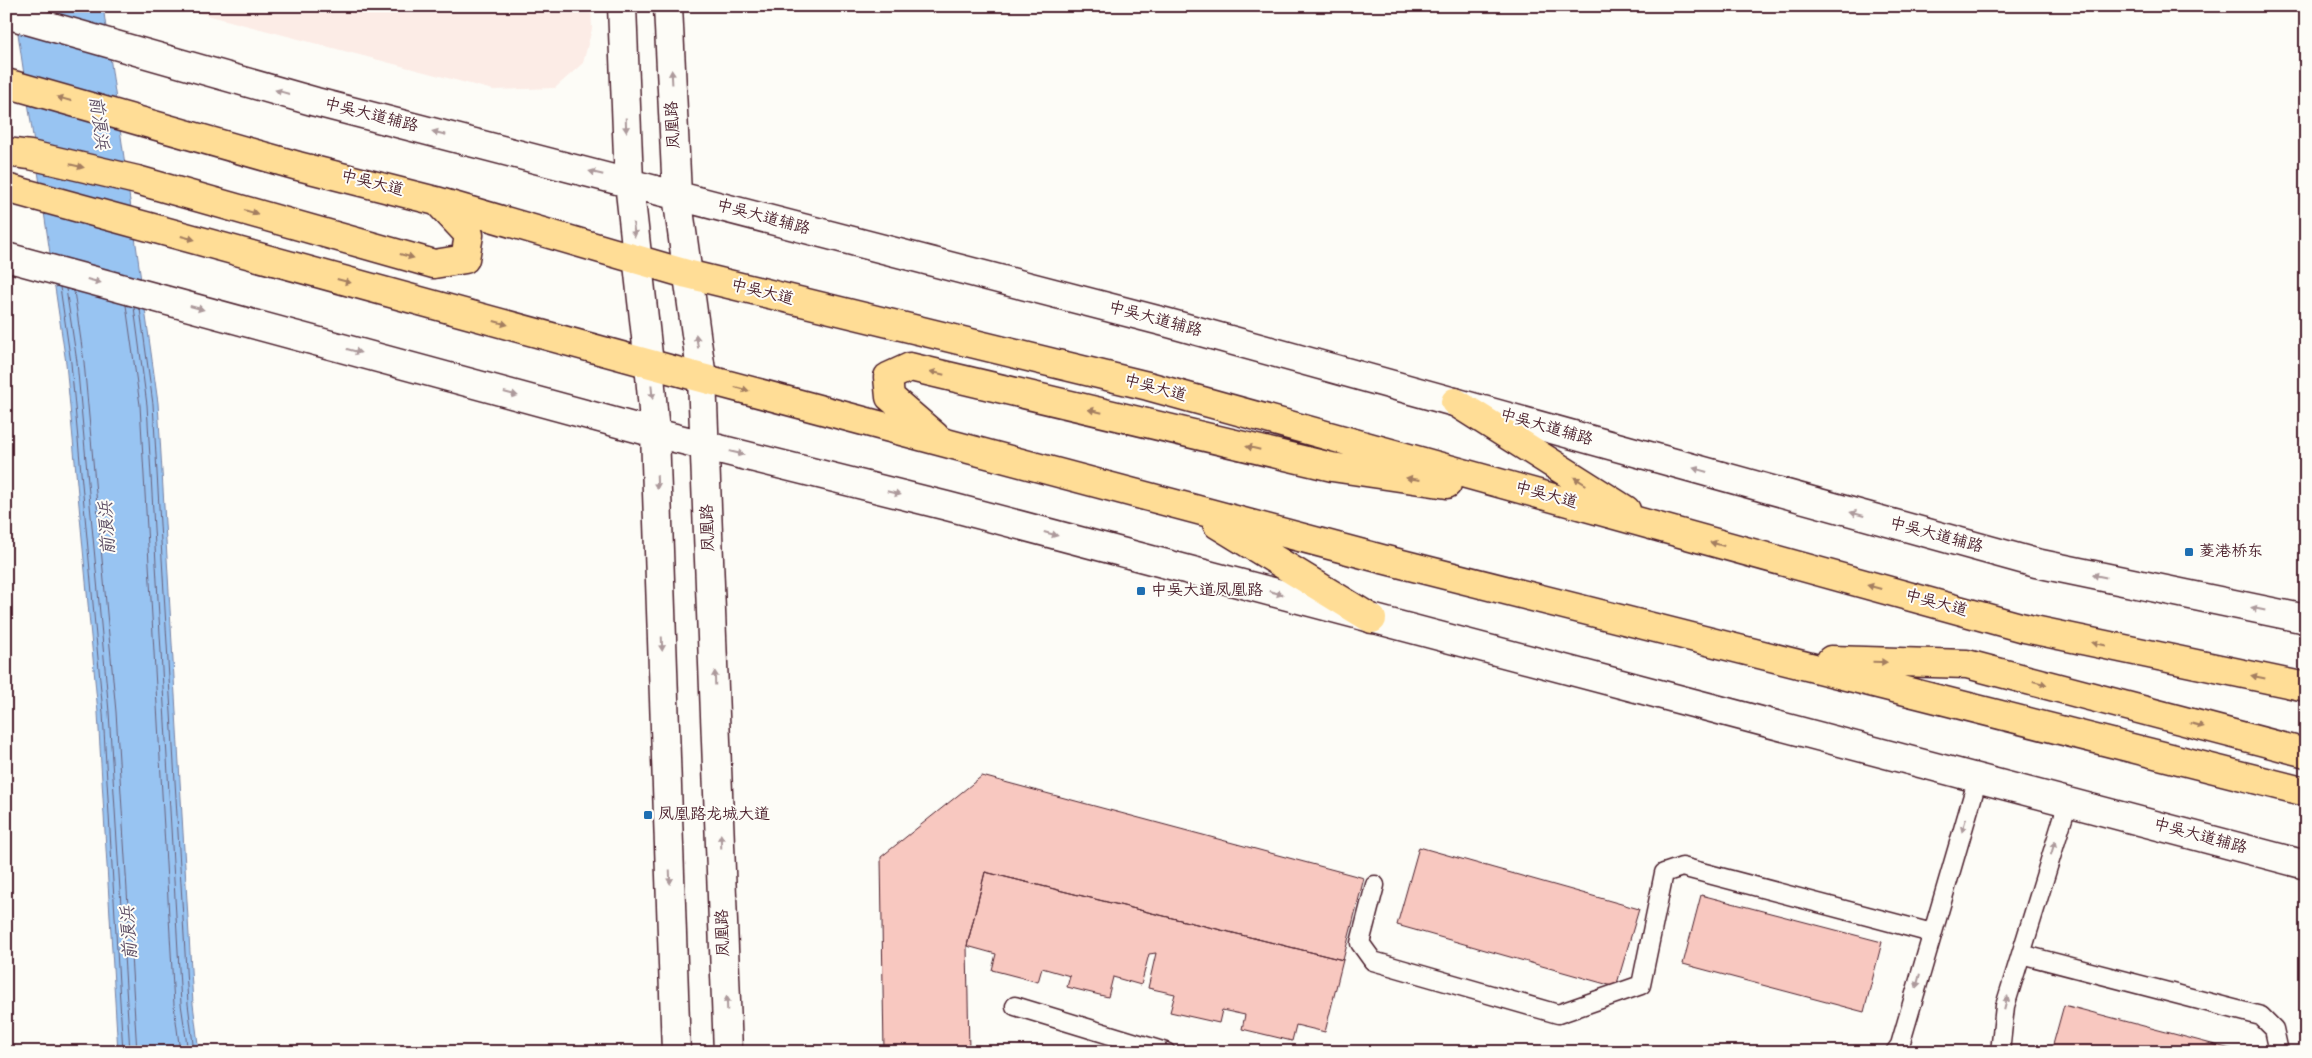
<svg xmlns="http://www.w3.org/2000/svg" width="2312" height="1058" font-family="Dekko,'LXGW WenKai TC',sans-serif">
	<rect width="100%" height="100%" fill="#fdfcf7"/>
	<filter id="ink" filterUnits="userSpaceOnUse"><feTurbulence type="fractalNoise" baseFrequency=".02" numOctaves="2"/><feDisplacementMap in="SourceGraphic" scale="10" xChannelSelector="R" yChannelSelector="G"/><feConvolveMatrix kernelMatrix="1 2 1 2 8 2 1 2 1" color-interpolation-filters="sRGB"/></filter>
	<g filter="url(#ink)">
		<path fill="#fcece6" d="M183,6h408l1,23 -9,34 -28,25 -62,2 -309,-81z"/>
		<path fill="#98c4f2" stroke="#7982a2" d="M14,6h89l55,397 35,601 6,48h-81l-20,-339 -32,-350z"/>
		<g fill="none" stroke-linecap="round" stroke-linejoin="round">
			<path stroke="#69617b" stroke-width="1" d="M60,287l11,76 32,350 20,339
				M66,289l11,73 32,350 21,340
				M74,291l10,71 32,350 21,340
				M126,305l14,100 34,600 6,47
				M134,307l13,98 34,599 7,48
				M140,309l13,95 35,600 6,48"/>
		</g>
		<path fill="#f8c8c0" stroke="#4a1f2b" d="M982,776l382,102 -21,82 -358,-88 -18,74 2,106h-85l-3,-195z
			M1419,847l220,62 -23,78 -219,-62z
			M985,872l358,88 -18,72 -29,-7 -4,16 -50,-12 3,-14 -23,-5 -3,13 -49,-11 5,-18 -27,-6 8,-35 -7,1 -8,31 -28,-8 -5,20 -41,-10 3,-11 -28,-8 -4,14 -46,-12 4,-16 -29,-8z
			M1701,895l181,47 -18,70 -181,-48z
			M2064,1005l178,47h-191z"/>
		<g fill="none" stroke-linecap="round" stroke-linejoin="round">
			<g stroke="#4a1f2b" stroke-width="21">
				<path id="service" d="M1375,885l-15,58 13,18 185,53 83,-29 23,-112 18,-6 250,66
					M2021,954l240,62 13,13 5,23
					M1015,1006l151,46
					M1895,1052l5,-7 78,-267
					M2000,1052l5,-46 63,-204"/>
			</g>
			<g stroke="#4a1f2b" stroke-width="31">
				<path id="secondary" d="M622,6l7,176 20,182 6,69 21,619
					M668,6l9,189 25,183 26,674
					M6,14l310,88 849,220 871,241 270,56
					M6,257l649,176 292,73 1359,359"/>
			</g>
			<g stroke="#4a1f2b" stroke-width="31">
				<path id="primary" d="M6,83l292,83 138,35 251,73 461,112 872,241 286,60
					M6,152l24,3 107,25 297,84 31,-5 4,-24 -31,-33
					M6,188l696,190 680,181 924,233
					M1455,402l171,108
					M935,436l-45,-39 -2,-20 22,-10 422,100 115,17
					M1217,524l155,95
					M1831,660l136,4 339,89"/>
			</g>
			<use href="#service" stroke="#fdfcf7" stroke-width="18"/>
			<use href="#secondary" stroke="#fdfcf7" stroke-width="28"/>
			<use href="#primary" stroke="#ffdd96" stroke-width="28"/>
		</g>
		<defs><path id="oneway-solid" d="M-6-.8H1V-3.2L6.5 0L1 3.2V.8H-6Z" transform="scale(1.25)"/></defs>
		<g fill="#ac999b">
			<use href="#oneway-solid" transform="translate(672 77) rotate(-93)"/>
			<use href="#oneway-solid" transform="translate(282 92) rotate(-164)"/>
			<use href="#oneway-solid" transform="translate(626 125) rotate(88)"/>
			<use href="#oneway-solid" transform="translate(439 133) rotate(-166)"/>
			<use href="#oneway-solid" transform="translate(596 173) rotate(-166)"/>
			<use href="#oneway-solid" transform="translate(634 230) rotate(83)"/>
			<use href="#oneway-solid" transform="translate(94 281) rotate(15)"/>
			<use href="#oneway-solid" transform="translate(197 308) rotate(15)"/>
			<use href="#oneway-solid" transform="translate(697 341) rotate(-99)"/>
			<use href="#oneway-solid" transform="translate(354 351) rotate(15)"/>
			<use href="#oneway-solid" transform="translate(652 392) rotate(85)"/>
			<use href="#oneway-solid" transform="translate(511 394) rotate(15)"/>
			<use href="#oneway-solid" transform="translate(737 453) rotate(14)"/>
			<use href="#oneway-solid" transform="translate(1700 470) rotate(-164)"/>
			<use href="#oneway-solid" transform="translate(657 482) rotate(88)"/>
			<use href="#oneway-solid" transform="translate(894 493) rotate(14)"/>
			<use href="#oneway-solid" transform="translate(1857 514) rotate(-165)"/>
			<use href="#oneway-solid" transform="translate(1051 534) rotate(15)"/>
			<use href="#oneway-solid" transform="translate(2099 576) rotate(-168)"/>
			<use href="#oneway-solid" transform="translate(1276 593) rotate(15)"/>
			<use href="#oneway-solid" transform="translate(2258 609) rotate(-168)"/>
			<use href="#oneway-solid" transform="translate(662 644) rotate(88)"/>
			<use href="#oneway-solid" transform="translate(715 678) rotate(-92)"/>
			<use href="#oneway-solid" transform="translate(1964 825) rotate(107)"/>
			<use href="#oneway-solid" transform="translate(721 841) rotate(-92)"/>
			<use href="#oneway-solid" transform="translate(2053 848) rotate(-73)"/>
			<use href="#oneway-solid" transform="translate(670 877) rotate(88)"/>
			<use href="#oneway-solid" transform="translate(1918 981) rotate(105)"/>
			<use href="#oneway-solid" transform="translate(727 1003) rotate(-92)"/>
			<use href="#oneway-solid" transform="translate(2006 1003) rotate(-76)"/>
		</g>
		<g fill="#a47e60">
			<use href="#oneway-solid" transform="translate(64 99) rotate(-164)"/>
			<use href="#oneway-solid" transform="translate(77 166) rotate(13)"/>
			<use href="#oneway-solid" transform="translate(251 212) rotate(16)"/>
			<use href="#oneway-solid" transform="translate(188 238) rotate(15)"/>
			<use href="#oneway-solid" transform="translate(407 256) rotate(16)"/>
			<use href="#oneway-solid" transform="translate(344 281) rotate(15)"/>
			<use href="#oneway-solid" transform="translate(501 323) rotate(15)"/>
			<use href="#oneway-solid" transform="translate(937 373) rotate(-167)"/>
			<use href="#oneway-solid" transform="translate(742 389) rotate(15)"/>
			<use href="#oneway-solid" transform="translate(1095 411) rotate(-167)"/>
			<use href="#oneway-solid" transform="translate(1253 448) rotate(-167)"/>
			<use href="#oneway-solid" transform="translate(1413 479) rotate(-172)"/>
			<use href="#oneway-solid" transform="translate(1580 481) rotate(-148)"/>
			<use href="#oneway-solid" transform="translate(1717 544) rotate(-165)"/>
			<use href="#oneway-solid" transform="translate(1874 587) rotate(-165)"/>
			<use href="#oneway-solid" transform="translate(2099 644) rotate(-168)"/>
			<use href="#oneway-solid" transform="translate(1880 662) rotate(2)"/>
			<use href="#oneway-solid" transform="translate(2258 677) rotate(-168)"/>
			<use href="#oneway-solid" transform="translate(2040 683) rotate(15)"/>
			<use href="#oneway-solid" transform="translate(2197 725) rotate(15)"/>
		</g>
	</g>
	<g fill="#1f6fb2" stroke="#fdfcf7" stroke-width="2">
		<rect x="2184" y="547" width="10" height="10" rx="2.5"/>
		<rect x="1136" y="586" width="10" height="10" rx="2.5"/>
		<rect x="643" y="810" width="10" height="10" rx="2.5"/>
	</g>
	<g text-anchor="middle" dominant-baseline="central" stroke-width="4" stroke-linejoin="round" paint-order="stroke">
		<g font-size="16" fill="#4a1f2b" stroke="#fdfcf7">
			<text transform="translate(371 116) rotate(14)">中吴大道辅路</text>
			<text transform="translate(674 125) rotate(-93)">凤凰路</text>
			<text transform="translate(372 184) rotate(14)">中吴大道</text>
			<text transform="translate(763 218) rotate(15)">中吴大道辅路</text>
			<text transform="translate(762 293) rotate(14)">中吴大道</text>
			<text transform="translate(1155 320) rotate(15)">中吴大道辅路</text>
			<text transform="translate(1155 389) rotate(15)">中吴大道</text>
			<text transform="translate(1546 428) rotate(16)">中吴大道辅路</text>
			<text transform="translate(1546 496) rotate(15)">中吴大道</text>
			<text transform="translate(709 528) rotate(-92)">凤凰路</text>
			<text transform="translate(1936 536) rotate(15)">中吴大道辅路</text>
			<text transform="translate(1936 604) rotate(15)">中吴大道</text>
			<text transform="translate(2200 837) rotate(15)">中吴大道辅路</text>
			<text transform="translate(724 933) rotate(-92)">凤凰路</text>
		</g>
		<g font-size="16" fill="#4a1f2b" stroke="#fdfcf7" text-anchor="start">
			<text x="2199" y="552">菱港桥东</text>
			<text x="1151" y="591">中吴大道凤凰路</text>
			<text x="658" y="815">凤凰路龙城大道</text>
		</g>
		<g font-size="18" font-style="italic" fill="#615167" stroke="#fdfcf7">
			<text transform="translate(97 123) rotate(83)">前浪浜</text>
			<text transform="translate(109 528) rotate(-93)">前浪浜</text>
			<text transform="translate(131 933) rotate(-93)">前浪浜</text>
		</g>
	</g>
	<rect width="2312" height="1058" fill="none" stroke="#fdfcf7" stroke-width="25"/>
	<rect x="12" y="12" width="2287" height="1033" fill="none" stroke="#4a1f2b" stroke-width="2" filter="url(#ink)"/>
</svg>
